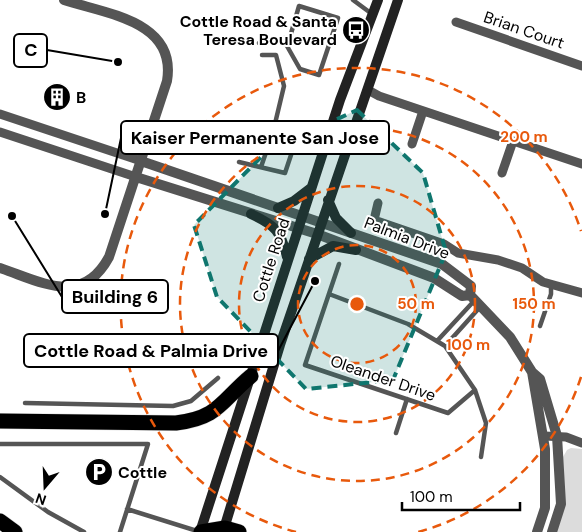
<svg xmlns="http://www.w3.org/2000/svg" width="582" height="532" font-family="'DM Sans',sans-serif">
	<rect width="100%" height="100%" fill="#fff"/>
	<path fill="#dcdcdc" d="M571,448l11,1v83h-26l7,-75 4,-7z"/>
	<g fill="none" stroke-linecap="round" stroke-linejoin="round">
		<g stroke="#dbdbdb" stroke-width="16">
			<path id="motorway" d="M0,421l176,2c43,-5 45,-22 75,-47
				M0,521l15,11
				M201,532l24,-4 14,4"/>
		</g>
		<path stroke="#555" stroke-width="4.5" d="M353,0l19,14
			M259,43l31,-6 9,-31 39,12 -19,57 -19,-6 -17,-30
			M262,55h14l8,31 -11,46
			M239,162l46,11 11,-33 -23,-8 -12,35
			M339,264l-34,101 143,48 27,-23
			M329,294l79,30 37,22 30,44 11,33 -5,34
			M540,326l11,-32v-9
			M437,341l37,-40
			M445,346l36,-40
			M25,403l148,3 18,-5 27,-23
			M396,433l11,-34
			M0,444h148l-28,88
			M0,477l48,35 36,20
			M127,509l70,22"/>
		<path stroke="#555" stroke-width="9" d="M456,22l126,44
			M368,90l11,6 203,68
			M0,114l141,47
			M0,132l136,45
			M412,144l11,-33
			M502,173l11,-32
			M378,203l-4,17 70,24 14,9 40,7 24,8 21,14 39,11
			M544,436l22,1 16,6"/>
		<path stroke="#555" stroke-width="10" d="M141,161l301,103 29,22 -1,9 40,42 22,35 8,7 17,57 4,68 -9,28
			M136,177l181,57 117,44 28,18 8,-1
			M0,268c42,14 82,39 109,-11l58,-176c10,-60 -60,-67 -103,-81
			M532,372l13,77v59l-8,24"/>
		<path stroke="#222" stroke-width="10" d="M328,200l8,18 15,15
			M278,208l16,-7 17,-13
			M251,214c24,11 30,17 36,43
			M309,259l24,-13 23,4
			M200,532l140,-432 38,-100
			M223,532l57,-187 118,-345"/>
		<use href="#motorway" stroke="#000" stroke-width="15"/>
	</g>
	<path fill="#0f766e" fill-opacity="0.2" stroke="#0f766e" stroke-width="4" stroke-dasharray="10 6" stroke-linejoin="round" d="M357,110l66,63 23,79 -53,128 -87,9 -89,-92 -23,-72 73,-74z"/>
	<g fill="none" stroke="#e8590c" stroke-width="2.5" stroke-dasharray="9 6">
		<circle cx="357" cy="304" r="59"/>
		<circle cx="357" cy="304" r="118"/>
		<circle cx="357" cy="304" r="177"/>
		<path d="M581 377A236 236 0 0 1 418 532M296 532A236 236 0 1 1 581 231"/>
	</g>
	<defs>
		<g id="bus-disc" transform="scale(1.4375)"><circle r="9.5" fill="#000" stroke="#fff"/><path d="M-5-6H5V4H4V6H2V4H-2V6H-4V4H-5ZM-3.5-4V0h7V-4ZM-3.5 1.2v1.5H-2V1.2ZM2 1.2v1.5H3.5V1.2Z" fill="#fff"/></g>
		<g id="building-disc" transform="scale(1.4375)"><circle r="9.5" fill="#000" stroke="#fff"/><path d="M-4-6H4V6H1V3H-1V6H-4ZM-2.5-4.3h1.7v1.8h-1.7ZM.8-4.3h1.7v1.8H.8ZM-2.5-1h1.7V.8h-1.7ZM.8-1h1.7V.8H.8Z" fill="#fff"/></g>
		<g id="parking-disc" transform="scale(1.4375)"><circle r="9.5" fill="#000" stroke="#fff"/><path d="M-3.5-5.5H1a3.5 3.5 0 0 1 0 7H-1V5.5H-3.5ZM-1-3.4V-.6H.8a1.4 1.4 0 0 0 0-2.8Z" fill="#fff"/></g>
	</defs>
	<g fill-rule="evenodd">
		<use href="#bus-disc" x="356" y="30"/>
		<use href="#building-disc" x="57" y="97"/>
		<use href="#parking-disc" x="99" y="472"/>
	</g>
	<g text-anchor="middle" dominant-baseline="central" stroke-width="4" stroke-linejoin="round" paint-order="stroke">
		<g font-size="16" font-weight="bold" fill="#000" stroke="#fff" text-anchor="start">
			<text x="337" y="21" text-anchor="end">Cottle Road &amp; Santa<tspan x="337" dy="18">Teresa Boulevard</tspan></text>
			<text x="76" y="97">B</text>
			<text x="118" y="472">Cottle</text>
		</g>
		<g font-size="16" fill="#000" stroke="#fff">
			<text transform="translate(524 30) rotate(19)">Brian Court</text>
			<text transform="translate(407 238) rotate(21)">Palmia Drive</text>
			<text transform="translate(271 260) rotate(-72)">Cottle Road</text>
			<text transform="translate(383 378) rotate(19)">Oleander Drive</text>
		</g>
	</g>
	<circle cx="357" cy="304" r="8" fill="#e8590c" stroke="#fff" stroke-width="2.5"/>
	<g font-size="15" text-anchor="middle" font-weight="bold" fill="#e8590c" stroke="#fff" stroke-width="4" stroke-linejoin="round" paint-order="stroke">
		<text x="524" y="142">200 m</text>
		<text x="416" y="309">50 m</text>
		<text x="534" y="309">150 m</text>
		<text x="468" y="350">100 m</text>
	</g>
	<path fill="none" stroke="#000" stroke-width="2" d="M118 62L47 50M105 214L121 138M12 216L62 297M315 281L278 351"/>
	<g fill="#000" stroke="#fff" stroke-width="2">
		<circle cx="118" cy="62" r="5"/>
		<circle cx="105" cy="214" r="5"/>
		<circle cx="12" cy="216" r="5"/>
		<circle cx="315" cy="281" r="5"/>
	</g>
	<g fill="#fff" stroke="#000" stroke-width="2">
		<rect x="14" y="34" width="33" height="33" rx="5"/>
		<rect x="121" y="121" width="268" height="33" rx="5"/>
		<rect x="62" y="280" width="106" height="33" rx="5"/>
		<rect x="24" y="334" width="254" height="33" rx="5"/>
	</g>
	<g font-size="18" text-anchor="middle" font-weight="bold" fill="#000">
		<text x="31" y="56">C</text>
		<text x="255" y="144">Kaiser Permanente San Jose</text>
		<text x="115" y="303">Building 6</text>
		<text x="151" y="357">Cottle Road &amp; Palmia Drive</text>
	</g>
	<g transform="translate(45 487) rotate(199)" stroke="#ffffff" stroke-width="4" paint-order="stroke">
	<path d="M0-4L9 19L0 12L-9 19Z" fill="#000000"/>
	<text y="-8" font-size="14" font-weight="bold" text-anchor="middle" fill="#000000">N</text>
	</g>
	<path d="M402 502v8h118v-8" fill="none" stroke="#000000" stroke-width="2.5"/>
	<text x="410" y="502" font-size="15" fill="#000000" stroke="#ffffff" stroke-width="4" paint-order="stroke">100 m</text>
</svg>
